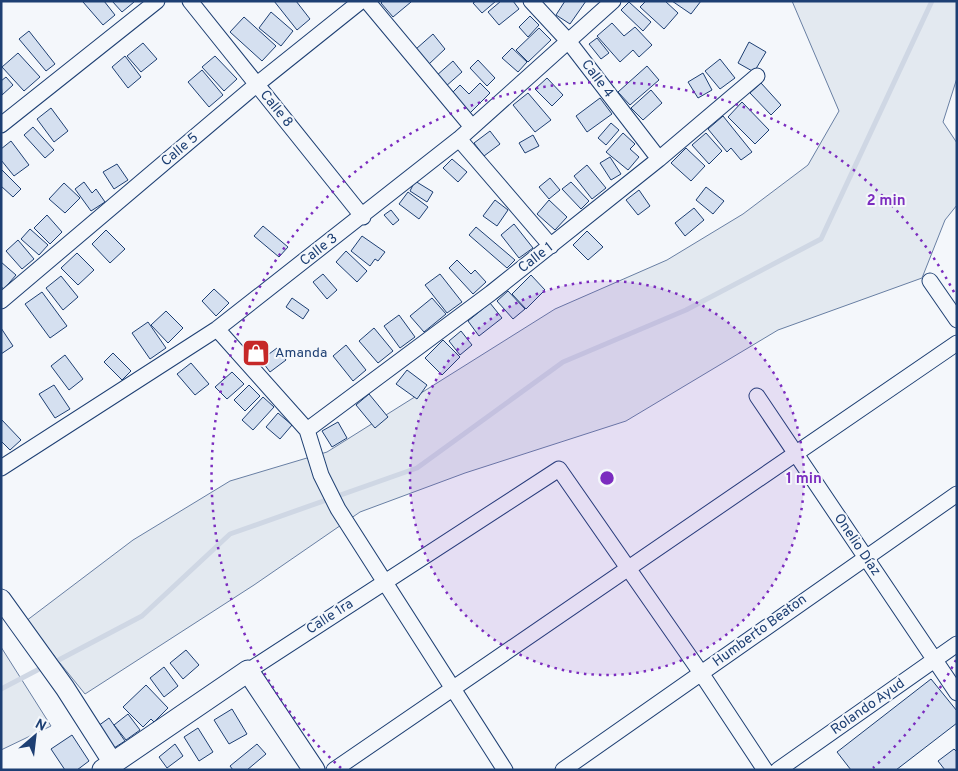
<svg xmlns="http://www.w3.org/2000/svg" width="958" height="771" font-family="Overpass,sans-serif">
	<rect width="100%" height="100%" fill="#f4f7fb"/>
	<path fill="#e3e9f0" stroke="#687fa3" d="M792,1h165v77l-14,44 14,21v62l-12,15 -23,58 -144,52 -152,91 -161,52 -105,39 -106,73 -169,109 -59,-73 107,-81 97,-59 97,-29 228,-143 112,-49 76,-46 65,-49 31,-54z
		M1,647l50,79 -50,24z"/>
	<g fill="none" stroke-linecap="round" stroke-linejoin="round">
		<path stroke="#cfd7e4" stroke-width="5" d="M53,663l89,-47 88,-82 187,-66 146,-106 123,-52 135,-71 111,-238
			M1,689l44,-23"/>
	</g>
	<path fill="#d5e0f0" stroke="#1d3f73" d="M85,1h19l11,14 -12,10 -20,-23z
		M112,1h22v1l-12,10z
		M274,1h22l14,18 -13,11z
		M383,1h28v1l-18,15 -12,-14z
		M476,1h20l-14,12 -9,-10z
		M501,1h12l6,8 -20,16 -11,-13z
		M565,1h21l-16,23 -14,-9z
		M646,1h19l13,12 -14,16 -24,-22z
		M672,1h29l-10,13z
		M629,2l22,20 -8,9 -22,-21z
		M271,12l22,19 -12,15 -22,-18z
		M530,16l9,9 -11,12 -9,-10z
		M244,17l32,29 -14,15 -32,-29z
		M612,23l12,13 11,-9 17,18 -13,12 -6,-7 -13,12 -23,-26z
		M539,28l12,12 -23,22 -12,-12z
		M29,31l26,33 -9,7 -27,-32z
		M433,34l12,15 -16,15 -13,-15z
		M597,38l12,15 -8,6 -12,-15z
		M749,42l17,10 -12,20 -16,-9z
		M143,43l14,16 -16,13 -14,-16z
		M512,48l15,14 -9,10 -16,-14z
		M18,53l22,24 -16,14 -22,-24z
		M125,56l16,21 -13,11 -16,-21z
		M215,56l22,23 -13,12 -22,-24z
		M720,59l15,19 -15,11 -15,-18z
		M478,60l17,18 -8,8 -17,-18z
		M453,61l9,11 -17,15 -9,-11z
		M647,66l12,14 -29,25 -12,-13z
		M202,70l21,25 -14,12 -21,-25z
		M703,73l9,17 -14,8 -10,-16z
		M6,77l7,8 -11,10 -1,-14z
		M547,78l16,17 -11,11 -17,-17z
		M480,83l10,10 -20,20 -19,-19 9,-9 9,9z
		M761,83l20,22 -10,10 -21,-22z
		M651,90l11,13 -19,17 -12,-12z
		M528,93l23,27 -16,12 -22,-27z
		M600,98l12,16 -25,18 -11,-16z
		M742,102l27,28 -14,14 -27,-27z
		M51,108l17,23 -14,11 -17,-23z
		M723,116l29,36 -11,8 -10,-12 -4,4 -19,-23z
		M611,123l8,7 -13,15 -8,-7z
		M33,127l21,23 -9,8 -21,-23z
		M490,131l10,13 -16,12 -10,-13z
		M623,133l12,11 -5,5 9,8 -11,13 -22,-18z
		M706,133l16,18 -13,13 -17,-19z
		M533,135l6,11 -14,7 -6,-10z
		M11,141l18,24 -15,11 -13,-16v-11z
		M686,148l19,18 -14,15 -20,-18z
		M610,157l11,17 -10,6 -11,-17z
		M452,159l15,13 -9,10 -15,-14z
		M117,164l11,16 -14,9 -11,-17z
		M587,165l19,23 -14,11 -18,-23z
		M1,169l20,20 -8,8 -12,-11z
		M550,178l10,12 -11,9 -10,-12z
		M415,181l18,11 -6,10 -17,-11z
		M84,182l8,11 4,-4 9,13 -14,9 -16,-22z
		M571,182l18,19 -8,8 -19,-20z
		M64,183l16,15 -15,15 -16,-14z
		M706,187l18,14 -11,13 -17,-14z
		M639,190l11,16 -12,9 -12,-15z
		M408,192l20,15 -9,12 -20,-15z
		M495,200l13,10 -11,16 -14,-10z
		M549,200l18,17 -12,13 -18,-16z
		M694,208l10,12 -19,16 -10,-13z
		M391,210l8,10 -6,5 -9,-10z
		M47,215l15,17 -12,12 -16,-16z
		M514,224l19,24 -14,10 -18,-23z
		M263,226l25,21 -9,10 -25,-21z
		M476,227l39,33 -8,8 -38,-33z
		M30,229l18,16 -9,10 -18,-16z
		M106,230l19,19 -15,14 -18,-19z
		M587,231l16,16 -15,13 -15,-15z
		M362,236l23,16 -7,9 -3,-2 -5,7 -19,-15z
		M18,240l16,19 -12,10 -16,-18z
		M346,251l21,20 -10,11 -21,-20z
		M77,253l17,17 -16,15 -17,-17z
		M457,260l14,14 4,-4 11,12 -13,12 -24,-26z
		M1,262l15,13 -12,14 -3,-2z
		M323,274l14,16 -10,9 -14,-17z
		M440,274l22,28 -15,11 -22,-28z
		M531,275l14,15 -19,19 -14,-15z
		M61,276l17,21 -15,13 -17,-22z
		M214,289l15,14 -13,13 -14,-15z
		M508,291l17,18 -12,10 -16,-18z
		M42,292l25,34 -17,12 -25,-34z
		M292,298l17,12 -6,9 -17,-12z
		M432,298l14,16 -22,18 -14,-16z
		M490,303l12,15 -23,18 -11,-15z
		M166,311l17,17 -15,15 -17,-18z
		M399,315l16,22 -15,11 -16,-22z
		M148,322l18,26 -16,11 -18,-26z
		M1,328l12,18 -12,8z
		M374,328l19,23 -15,12 -19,-22z
		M461,331l11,14 -12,10 -11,-14z
		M443,340l17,17 -18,18 -17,-17z
		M346,345l20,25 -13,11 -20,-25z
		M277,348l9,12 -16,12 -9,-12z
		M113,353l18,18 -9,9 -18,-18z
		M65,355l18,24 -14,11 -18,-24z
		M191,363l18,21 -14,11 -18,-21z
		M407,370l20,15 -10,14 -21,-15z
		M232,372l12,12 -17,15 -12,-12z
		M54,385l16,24 -15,9 -16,-24z
		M249,385l11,11 -15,15 -11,-11z
		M369,394l19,23 -13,11 -19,-23z
		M263,397l11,10 -21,23 -11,-10z
		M278,413l14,12 -12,14 -14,-12z
		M1,419l20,21 -11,10 -9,-9z
		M338,422l9,16 -15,9 -10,-16z
		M186,650l13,15 -16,14 -13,-16z
		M164,667l14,19 -14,11 -14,-19z
		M931,679l26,32v12l-61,47h-45l-14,-18z
		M146,685l22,23 -14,14 -3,-3 -8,8 -20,-20z
		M232,709l15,25 -18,10 -15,-24z
		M128,714l12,16 -14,10 -12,-15z
		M109,718l16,23 -11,7 -16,-22z
		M198,728l15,24 -14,9 -15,-24z
		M72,735l17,26 -12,9h-12l-14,-21z
		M175,744l8,12 -16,12 -8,-11z
		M257,744l9,10 -19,16h-14l-3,-4z
		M954,749l3,3v18h-12l-7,-9z"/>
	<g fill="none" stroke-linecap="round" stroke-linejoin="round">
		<g stroke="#1d3f73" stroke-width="17">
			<path id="minor" d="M190,1l173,216
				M367,1l105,126
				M531,1l38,41 90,117
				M1,125l156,-124
				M459,139l92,107
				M930,281l27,39
				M1,301l255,-216 105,-84
				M217,329l90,101 14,45 17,34 167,261
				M757,396l200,297
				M307,430l184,-137 168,-134 98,-83
				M1,468l216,-139 242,-190 154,-138
				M248,671l311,-202 142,204 64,97
				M334,770l623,-427
				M563,770l394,-276
				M778,770l179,-126"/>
		</g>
		<g stroke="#1d3f73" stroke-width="21">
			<path id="tertiary" d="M1,599l64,89 48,75"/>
		</g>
		<g stroke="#1d3f73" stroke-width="23">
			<path id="secondary" d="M103,770l145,-99 66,99"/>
		</g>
		<use href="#minor" stroke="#f4f7fb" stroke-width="15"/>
		<use href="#tertiary" stroke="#f4f7fb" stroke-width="19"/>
		<use href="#secondary" stroke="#f4f7fb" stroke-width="21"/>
	</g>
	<circle cx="607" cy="478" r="197" fill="#7b2cbf" fill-opacity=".12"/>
	<g fill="none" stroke="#7b2cbf" stroke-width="2.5" stroke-dasharray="2.5 5">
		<circle cx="607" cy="478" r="197"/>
		<path d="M956 660A394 394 0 0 1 873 768M341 768A394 394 0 1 1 956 296"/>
	</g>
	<defs>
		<g id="shop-square" transform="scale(1.4375)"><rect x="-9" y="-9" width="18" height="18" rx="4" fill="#c62828" stroke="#f4f7fb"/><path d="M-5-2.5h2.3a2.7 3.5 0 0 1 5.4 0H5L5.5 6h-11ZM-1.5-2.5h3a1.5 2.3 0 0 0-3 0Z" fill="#fff"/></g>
	</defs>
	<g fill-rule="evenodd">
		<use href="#shop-square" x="256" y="353"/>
	</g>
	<g text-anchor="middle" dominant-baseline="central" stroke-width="4" stroke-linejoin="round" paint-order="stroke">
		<g font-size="14" fill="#1d3f73" stroke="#f4f7fb">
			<text transform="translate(597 79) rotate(53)">Calle 4</text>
			<text transform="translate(276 109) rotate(51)">Calle 8</text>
			<text transform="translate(180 150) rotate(-40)">Calle 5</text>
			<text transform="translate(319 250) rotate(-38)">Calle 3</text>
			<text transform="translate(536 258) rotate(-38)">Calle 1</text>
			<text transform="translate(857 545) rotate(56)">Onelio Díaz</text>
			<text transform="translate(330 617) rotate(-33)">Calle 1ra</text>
			<text transform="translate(760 631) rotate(-36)">Humberto Beaton</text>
			<text transform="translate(868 707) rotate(-35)">Rolando Ayud</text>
		</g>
		<g font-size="14" fill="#1d3f73" stroke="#f4f7fb" text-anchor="start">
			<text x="275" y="353">Amanda</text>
		</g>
	</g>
	<circle cx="607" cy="478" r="8" fill="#7b2cbf" stroke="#f4f7fb" stroke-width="2.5"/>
	<g font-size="15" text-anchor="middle" font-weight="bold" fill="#7b2cbf" stroke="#f4f7fb" stroke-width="4" stroke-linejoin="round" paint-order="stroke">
		<text x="886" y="205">2 min</text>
		<text x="804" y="483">1 min</text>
	</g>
	<rect width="958" height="771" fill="none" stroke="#1d3f73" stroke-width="5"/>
	<g transform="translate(35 736) rotate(28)" stroke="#f4f7fb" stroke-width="4" paint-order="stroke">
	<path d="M0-4L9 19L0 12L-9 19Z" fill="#1d3f73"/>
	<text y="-8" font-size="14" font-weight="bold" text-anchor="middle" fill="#1d3f73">N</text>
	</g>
</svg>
